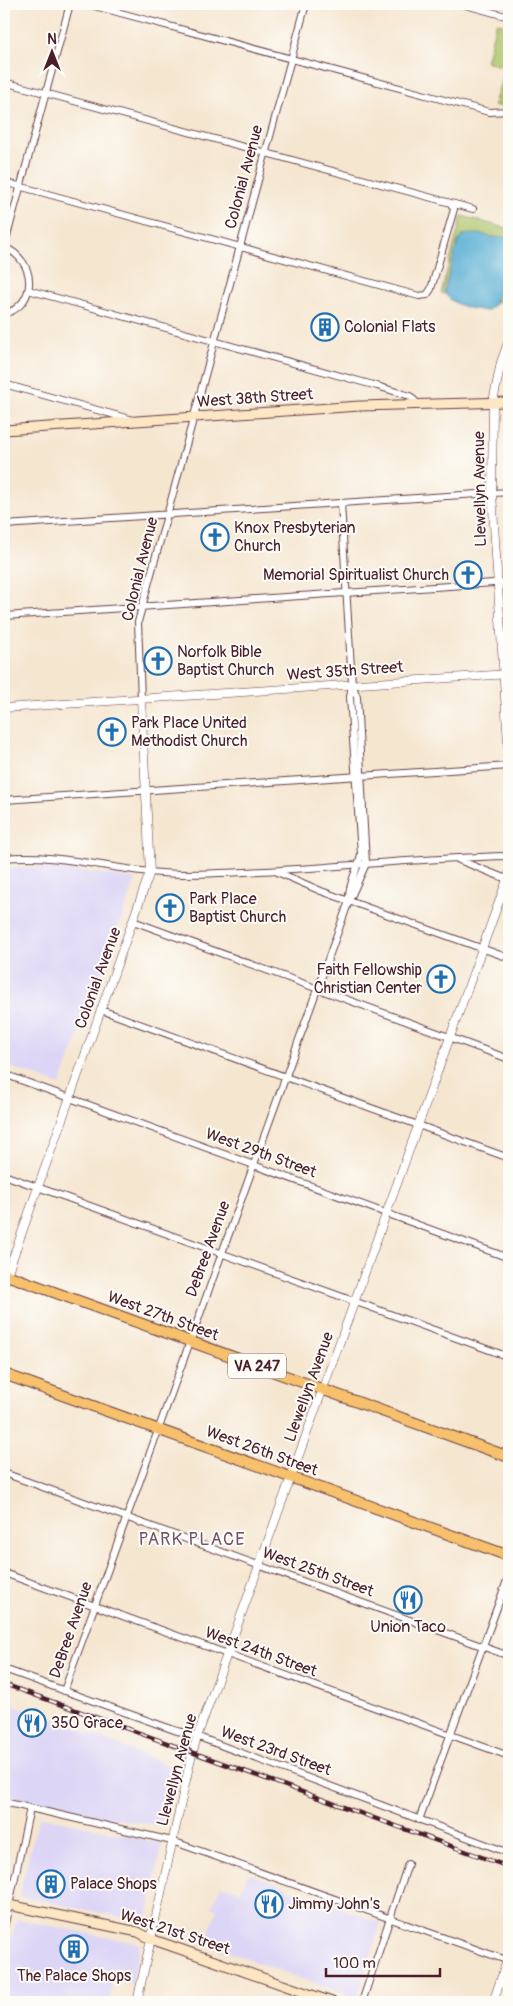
<svg xmlns="http://www.w3.org/2000/svg" width="513" height="2006" font-family="Pangolin,sans-serif">
	<rect width="100%" height="100%" fill="#fdfcf7"/>
	<filter id="ink" filterUnits="userSpaceOnUse"><feTurbulence type="fractalNoise" baseFrequency=".02" numOctaves="2"/><feDisplacementMap in="SourceGraphic" scale="10" xChannelSelector="R" yChannelSelector="G"/><feConvolveMatrix kernelMatrix="1 2 1 2 8 2 1 2 1" color-interpolation-filters="sRGB"/></filter>
	<filter id="wash" filterUnits="userSpaceOnUse"><feTurbulence type="fractalNoise" baseFrequency=".0096" numOctaves="4" result="noise"/><feDisplacementMap in="SourceGraphic" scale="20" xChannelSelector="R" yChannelSelector="G"/><feGaussianBlur stdDeviation="1.12" result="paint"/><feColorMatrix in="noise" values="0 0 0 0 0 0 0 0 0 0 0 0 0 0 0 0 0 1.4 0 .05"/><feComposite in="paint" operator="in"/></filter>
	<g filter="url(#wash)">
		<rect width="100%" height="100%" fill="#f5e6d0"/>
		<path fill="#ddd5f6" d="M47,866l89,13 -76,206 -56,-21v-195z
			M4,1702l58,20 112,46 -13,58 -38,-6 -119,-25z
			M39,1816l123,27 -16,79 -127,-26z
			M248,1873l133,50 -24,75 -152,-54 12,-34 -5,-3 9,-22 20,6z
			M16,1919l124,25 -8,39 -18,-4 -5,23h-78l-27,-6v-23z"/>
		<path fill="#aec469" stroke="#7c724a" d="M496,23l13,2v84l-15,-4 11,-38 -19,-5z
			M462,216l47,13v62l-3,10 -28,3 -37,-11z"/>
		<path fill="#56add3" stroke="#50667f" d="M469,234h12l12,3h16v21l-6,14 -8,32 -8,7c-15,-2 -37,-5 -43,-20l14,-49 5,-7z"/>
	</g>
	<g filter="url(#ink)">
		<g fill="none" stroke-linecap="round" stroke-linejoin="round">
			<g stroke="#643d44" stroke-width="8">
				<path id="minor" d="M87,4l402,108 20,-1
					M462,4l47,13
					M4,82l469,127
					M4,182l415,114 8,-1 4,-6 23,-80 -3,-5
					M4,247l66,-243
					M4,247c32,13 35,57 0,67
					M28,290l349,96 33,10 8,8
					M4,384l129,36
					M341,503l11,181 -2,13 11,157c-3,15 -12,28 -12,43
					M4,525l505,-33
					M4,616l505,-34
					M141,699l-3,-77 168,-618
					M4,800l505,-34
					M4,858c61,-6 119,16 180,16 109,-1 217,-16 325,-18
					M459,860l50,20
					M275,871l46,20 188,67
					M133,921l376,138
					M101,1010l408,148
					M4,1074l505,184
					M4,1175l505,182
					M4,1473l505,183
					M4,1573l505,183
					M4,1669l173,62 11,2 321,120
					M64,1691l285,-790 17,-37 -9,-167 -5,-13
					M4,1802l168,39 337,120
					M419,1820l90,-245
					M4,1928l26,-120
					M362,2002l46,-138"/>
			</g>
			<g stroke="#643d44" stroke-width="9">
				<path id="tertiary" d="M509,340l-8,22 -8,40 -1,91 17,266
					M4,708l505,-34
					M4,1283l146,-411 -9,-173
					M137,2002l53,-240 7,-25 312,-863
					M493,2002l16,-47"/>
			</g>
			<g stroke="#643d44" stroke-width="11">
				<path id="secondary" d="M4,430l356,-24 149,-4
					M4,1904l134,28 13,7 181,63"/>
			</g>
			<g stroke="#643d44" stroke-width="12">
				<path id="primary" d="M4,1274l505,183
					M4,1374l505,182"/>
			</g>
			<use href="#minor" stroke="#fff" stroke-width="6"/>
			<use href="#tertiary" stroke="#fff" stroke-width="8"/>
			<use href="#secondary" stroke="#fce6c4" stroke-width="9"/>
			<use href="#primary" stroke="#f7c06c" stroke-width="10"/>
			<g stroke="#4a1f2b" stroke-width="4.5">
				<path id="rail" d="M4,1684l505,183"/>
			</g>
			<use href="#rail" stroke="#fdfcf7" stroke-width="2.5" stroke-dasharray="8" stroke-linecap="butt"/>
		</g>
	</g>
	<defs>
		<g id="building-ring" transform="scale(1.4375)"><circle r="9.5" fill="#fdfcf7" stroke="#1f6fb2" stroke-width="1.5"/><path d="M-4-6H4V6H1V3H-1V6H-4ZM-2.5-4.3h1.7v1.8h-1.7ZM.8-4.3h1.7v1.8H.8ZM-2.5-1h1.7V.8h-1.7ZM.8-1h1.7V.8H.8Z" fill="#1f6fb2"/></g>
		<g id="church-ring" transform="scale(1.4375)"><circle r="9.5" fill="#fdfcf7" stroke="#1f6fb2" stroke-width="1.5"/><path d="M-1.2-6h2.4v3.5h3.3v2.4h-3.3V6h-2.4V-.1h-3.3v-2.4h3.3Z" fill="#1f6fb2"/></g>
		<g id="restaurant-ring" transform="scale(1.4375)"><circle r="9.5" fill="#fdfcf7" stroke="#1f6fb2" stroke-width="1.5"/><path d="M-5-6h1v4h1v-4h1v4h1v-4h1v5L-1.5 .5V6h-2V.5L-5-1ZM5-6V6H3V1.5H1.5Q1.5-4 5-6Z" fill="#1f6fb2"/></g>
	</defs>
	<g fill-rule="evenodd">
		<use href="#building-ring" x="325" y="327"/>
		<use href="#church-ring" x="215" y="537"/>
		<use href="#church-ring" x="468" y="575"/>
		<use href="#church-ring" x="158" y="661"/>
		<use href="#church-ring" x="112" y="732"/>
		<use href="#church-ring" x="170" y="908"/>
		<use href="#church-ring" x="441" y="979"/>
		<use href="#restaurant-ring" x="408" y="1600"/>
		<use href="#restaurant-ring" x="32" y="1723"/>
		<use href="#building-ring" x="51" y="1884"/>
		<use href="#restaurant-ring" x="269" y="1904"/>
		<use href="#building-ring" x="74" y="1949"/>
	</g>
	<g text-anchor="middle" dominant-baseline="central" stroke-width="4" stroke-linejoin="round" paint-order="stroke">
		<rect fill="#fdfcf7" stroke="#806168" stroke-width="1" x="228" y="1353.5" width="58" height="25" rx="4"/>
		<g font-size="15" font-weight="bold" fill="#4a1f2b">
			<text x="257" y="1366">VA 247</text>
		</g>
		<g font-size="16" fill="#4a1f2b" stroke="#fdfcf7">
			<text transform="translate(244 177) rotate(-75)">Colonial Avenue</text>
			<text transform="translate(255 398) rotate(-4)">West 38th Street</text>
			<text transform="translate(480 489) rotate(-91)">Llewellyn Avenue</text>
			<text transform="translate(140 569) rotate(-76)">Colonial Avenue</text>
			<text transform="translate(345 671) rotate(-4)">West 35th Street</text>
			<text transform="translate(98 978) rotate(-70)">Colonial Avenue</text>
			<text transform="translate(261 1153) rotate(20)">West 29th Street</text>
			<text transform="translate(208 1249) rotate(-70)">DeBree Avenue</text>
			<text transform="translate(163 1316) rotate(20)">West 27th Street</text>
			<text transform="translate(309 1387) rotate(-70)">Llewellyn Avenue</text>
			<text transform="translate(262 1451) rotate(20)">West 26th Street</text>
			<text transform="translate(318 1572) rotate(20)">West 25th Street</text>
			<text transform="translate(71 1630) rotate(-71)">DeBree Avenue</text>
			<text transform="translate(261 1652) rotate(20)">West 24th Street</text>
			<text transform="translate(276 1751) rotate(20)">West 23rd Street</text>
			<text transform="translate(177 1770) rotate(-75)">Llewellyn Avenue</text>
			<text transform="translate(175 1932) rotate(18)">West 21st Street</text>
		</g>
		<g font-size="16" fill="#4a1f2b" stroke="#fdfcf7" text-anchor="start">
			<text x="344" y="327">Colonial Flats</text>
			<text x="234" y="528">Knox Presbyterian<tspan x="234" dy="18">Church</tspan></text>
			<text x="449" y="575" text-anchor="end">Memorial Spiritualist Church</text>
			<text x="177" y="652">Norfolk Bible<tspan x="177" dy="18">Baptist Church</tspan></text>
			<text x="131" y="723">Park Place United<tspan x="131" dy="18">Methodist Church</tspan></text>
			<text x="189" y="899">Park Place<tspan x="189" dy="18">Baptist Church</tspan></text>
			<text x="422" y="970" text-anchor="end">Faith Fellowship<tspan x="422" dy="18">Christian Center</tspan></text>
			<text x="408" y="1627" text-anchor="middle">Union Taco</text>
			<text x="51" y="1723">350 Grace</text>
			<text x="70" y="1884">Palace Shops</text>
			<text x="288" y="1904">Jimmy John's</text>
			<text x="74" y="1976" text-anchor="middle">The Palace Shops</text>
		</g>
		<g font-size="18" letter-spacing="1" fill="#74546d" stroke="#fdfcf7">
			<text x="192" y="1539">PARK PLACE</text>
		</g>
	</g>
	<rect width="513" height="2006" fill="none" stroke="#fdfcf7" stroke-width="20"/>
	<g transform="translate(52 52)" stroke="#fdfcf7" stroke-width="4" paint-order="stroke">
	<path d="M0-4L9 19L0 12L-9 19Z" fill="#4a1f2b"/>
	<text y="-8" font-size="14" font-weight="bold" text-anchor="middle" fill="#4a1f2b">N</text>
	</g>
	<path d="M326 1968v8h114v-8" fill="none" stroke="#4a1f2b" stroke-width="2.5"/>
	<text x="333" y="1968" font-size="15" fill="#4a1f2b" stroke="#fdfcf7" stroke-width="4" paint-order="stroke">100 m</text>
</svg>
